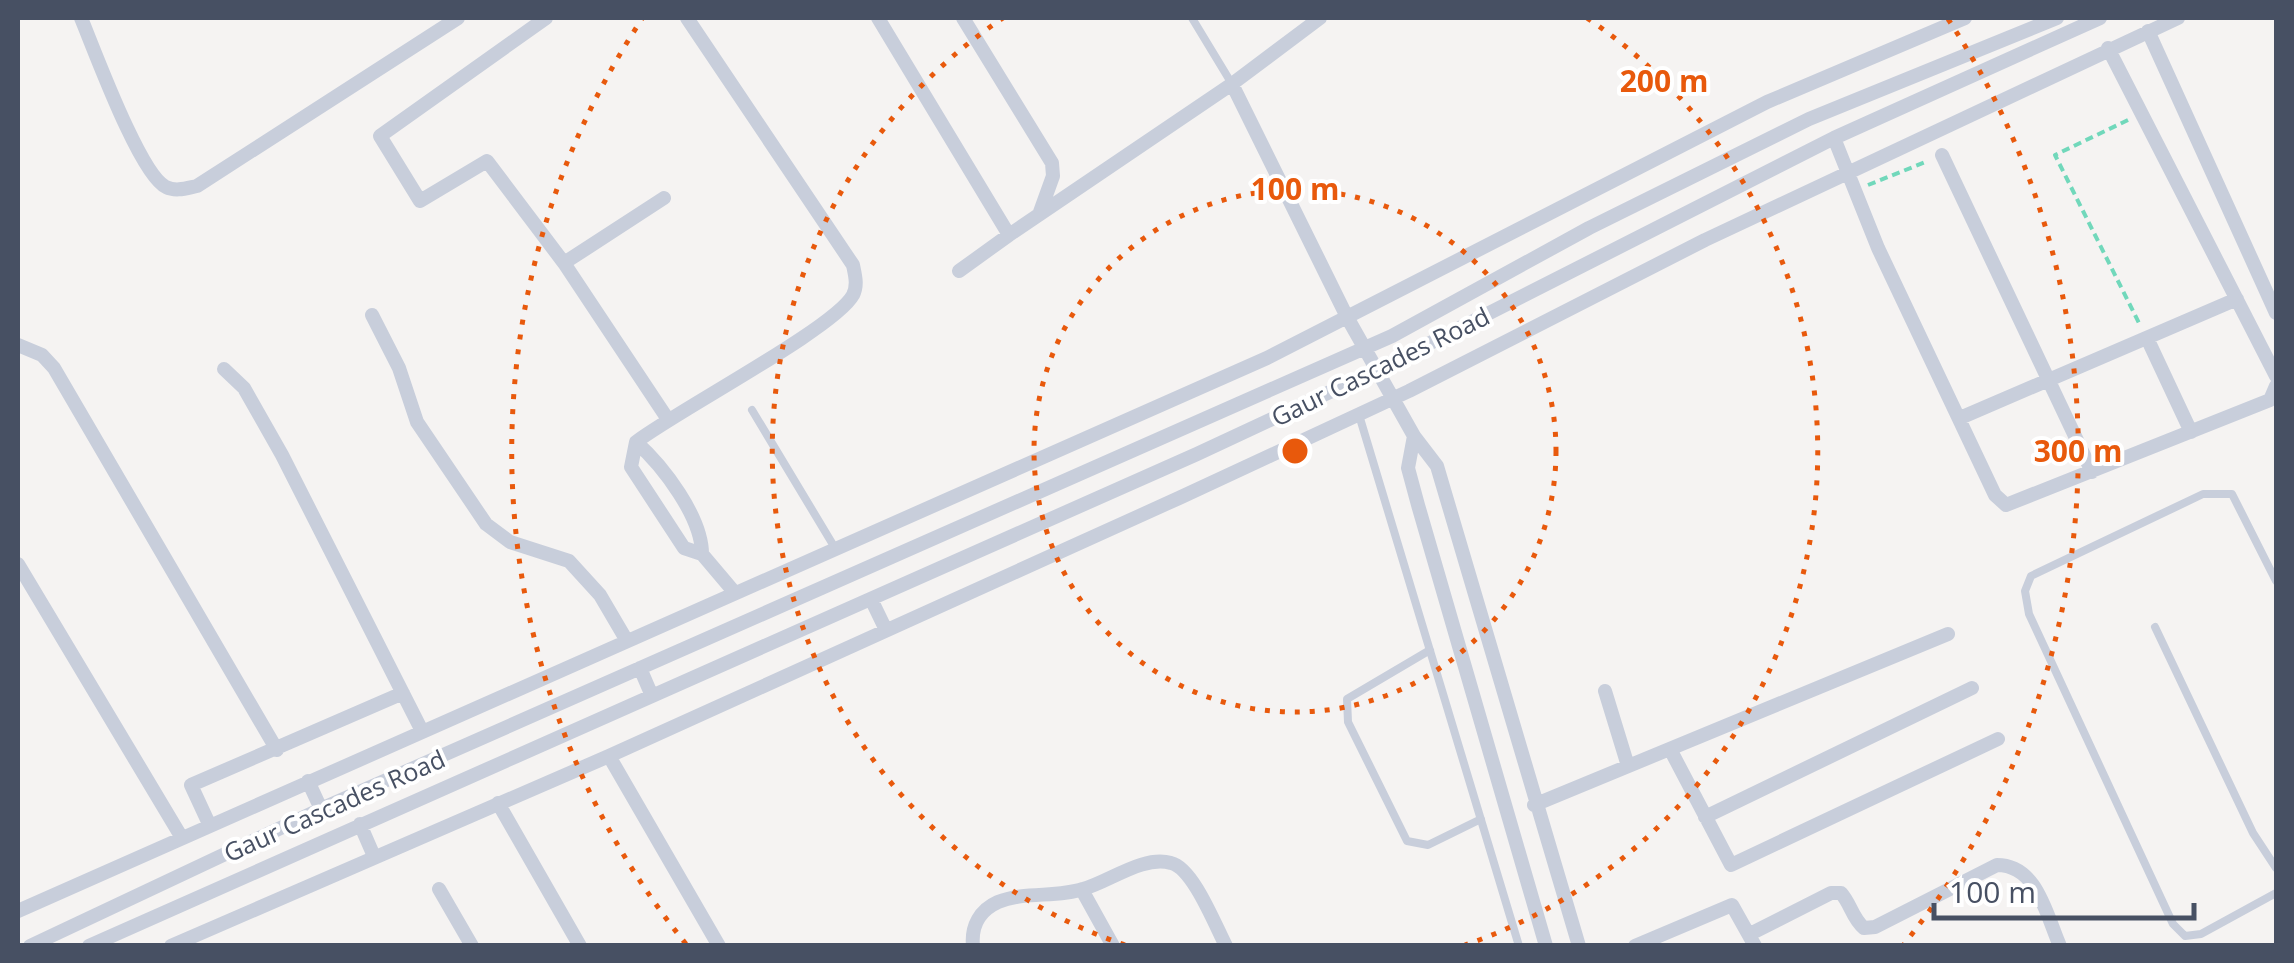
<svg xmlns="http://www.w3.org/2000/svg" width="2294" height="963" font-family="'Open Sans',sans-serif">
	<rect width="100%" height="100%" fill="#f5f3f2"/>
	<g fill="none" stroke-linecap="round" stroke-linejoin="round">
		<path stroke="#71d8bb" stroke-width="4" stroke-dasharray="8 5" stroke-linecap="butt" d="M2128,120l-73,35 85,170
			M1868,185l60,-24"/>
		<path stroke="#c8cedb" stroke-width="8" d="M1192,18l40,66
			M752,410l83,138
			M1359,415l160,531
			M2276,581l-44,-87h-29l-172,82 -6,15 4,23 144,310 12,12 16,-2 75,-41
			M2155,627l98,206 23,35
			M1430,650l-83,49 1,23 59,119 21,4 53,-26"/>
		<path stroke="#c8cedb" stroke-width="14" d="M81,18c13,31 59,157 85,169 10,5 21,1 31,-1l261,-168
			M546,18l-166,118 40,65 67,-40 77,102 100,-65
			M687,18l166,247c2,10 5,20 0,30 -18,33 -175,115 -217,147l-5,25 53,81 18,6
			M878,18l131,217 223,-151 88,-66
			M963,18l89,145 1,13 -13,36
			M2148,31l128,282
			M2108,48l168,328
			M1232,84l115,233 67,119 23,30 142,480
			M1834,138l44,110 117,247 11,10 264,-105 6,-14
			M1942,155l150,317
			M564,263l103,155
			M959,271l50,-36
			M372,315l27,53 18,54 69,102 24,18 59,19 31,34 27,46
			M2147,338l44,94
			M18,345l24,10 12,13 223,382
			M224,369l20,19 38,67 140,276
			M1960,418l277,-119
			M1414,436l-6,32 10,37 128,441
			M636,442c27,24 66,75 66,112l33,39
			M18,564l164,274
			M871,599l15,31
			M640,668l12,28
			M1605,691l23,75
			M1670,749l61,116 267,-126
			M609,756l110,190
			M308,781l13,28
			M498,803l82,143
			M1534,805l414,-171
			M1705,817l267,-129
			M360,824l13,30
			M210,826l-19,-41 212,-92
			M439,889l33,57
			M1082,890l31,56
			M18,911l1249,-553 500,-256 198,-84
			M1750,934l81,-41h10c10,11 11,25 23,35l11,-1 122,-62c40,0 49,49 63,81
			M30,946l291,-137 1071,-473 197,-108 220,-109 248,-101
			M89,946l1108,-492 182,-85 455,-231 266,-120
			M171,946l438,-190 570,-258 230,-107 296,-151 473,-222
			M973,946c-2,-20 7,-36 25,-44 27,-11 58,-4 85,-13 26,-7 60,-34 88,-26 22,5 44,62 55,83
			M1635,946l97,-41 23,41"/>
	</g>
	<g fill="none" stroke="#e8590c" stroke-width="5" stroke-dasharray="5 10">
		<circle cx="1295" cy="451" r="261"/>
		<path d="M1125 945A522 522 0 0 1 1003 18M1587 18A522 522 0 0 1 1465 945"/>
		<path d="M686 944A783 783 0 0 1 642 19M1948 19A783 783 0 0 1 1904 944"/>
	</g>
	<g text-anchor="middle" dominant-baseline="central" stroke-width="8" stroke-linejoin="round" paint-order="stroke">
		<g font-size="25" fill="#475063" stroke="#fff">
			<text transform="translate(1380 366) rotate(-26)">Gaur Cascades Road</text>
			<text transform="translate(334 805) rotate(-24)">Gaur Cascades Road</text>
		</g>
	</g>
	<circle cx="1295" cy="451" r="15" fill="#e8590c" stroke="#fff" stroke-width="5"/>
	<g font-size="30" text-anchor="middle" font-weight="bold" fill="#e8590c" stroke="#fff" stroke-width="8" stroke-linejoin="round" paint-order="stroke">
		<text x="1664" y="92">200 m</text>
		<text x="1295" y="200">100 m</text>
		<text x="2078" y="462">300 m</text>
	</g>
	<rect width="2294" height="963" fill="none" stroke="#475063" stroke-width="40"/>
	<path d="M1934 903v15h260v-15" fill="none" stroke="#475063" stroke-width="5"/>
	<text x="1949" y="903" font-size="30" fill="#475063" stroke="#ffffff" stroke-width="8" paint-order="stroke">100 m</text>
</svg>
